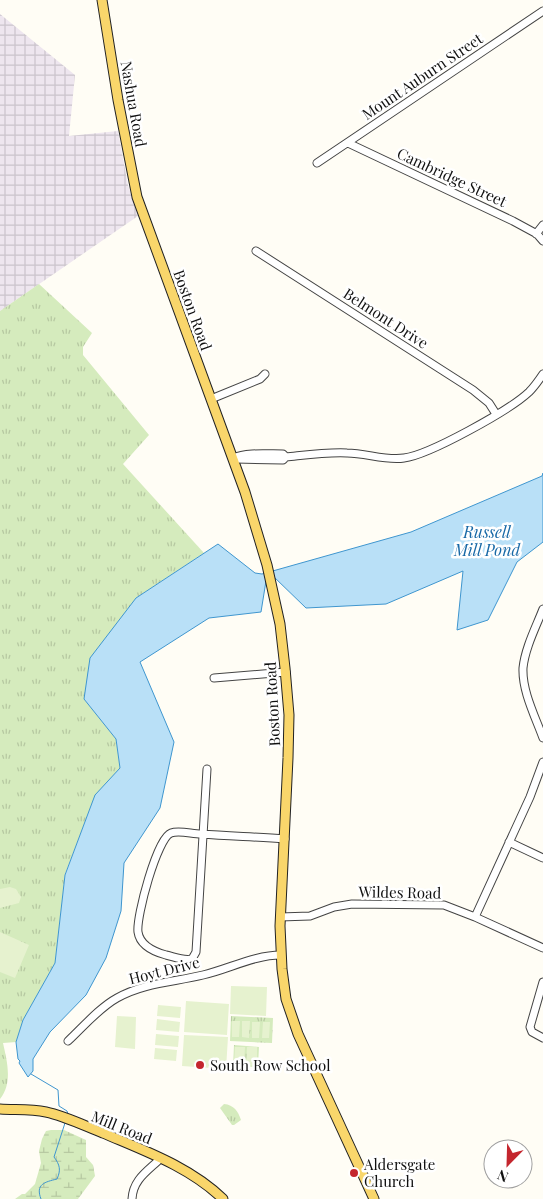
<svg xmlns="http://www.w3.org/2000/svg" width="543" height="1199" font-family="'Playfair Display',serif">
	<defs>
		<pattern id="industrial-grid" width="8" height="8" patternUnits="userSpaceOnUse" patternTransform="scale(1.25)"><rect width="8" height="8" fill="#eee6ef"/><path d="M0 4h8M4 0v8" fill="none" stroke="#cbc4cc"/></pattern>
		<pattern id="wetland-marsh" width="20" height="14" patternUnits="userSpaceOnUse" patternTransform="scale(1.25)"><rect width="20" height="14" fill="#d5ebbd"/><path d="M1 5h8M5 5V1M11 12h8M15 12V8" fill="none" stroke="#b6c8a1"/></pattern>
		<pattern id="park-tufts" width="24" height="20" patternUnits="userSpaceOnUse" patternTransform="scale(1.25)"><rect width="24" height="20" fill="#d5ebbd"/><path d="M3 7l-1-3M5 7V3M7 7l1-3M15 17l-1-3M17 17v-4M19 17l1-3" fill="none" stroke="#b6c8a1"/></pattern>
	</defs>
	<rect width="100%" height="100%" fill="#fffdf5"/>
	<path fill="url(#industrial-grid)" d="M0,14l75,61 -6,61 49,-5 10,54 10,31 -138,95z"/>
	<path fill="url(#wetland-marsh)" d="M51,1130h13l22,10v17l7,8 2,11 -17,23h-63l7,-5h3l10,-10 6,-21 -2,-12 3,-12 4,-8z"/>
	<path fill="url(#park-tufts)" d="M39,284l53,49 -9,14v8l66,80 -26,29 81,89 -68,45 -52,101 32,40 4,29 -25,28 -30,78 -10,89 -32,57 -7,22 -13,1c4,18 10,40 -3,56v-788z
		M231,1016l42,2 -1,25 -42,-2z
		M234,1045l25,2 -1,20 -25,-1z
		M224,1104c10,1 14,7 17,16l-7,5h-2l-12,-17z"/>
	<path fill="#e6f2cf" d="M10,887l6,2 5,8 -2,6 -19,5v-19z
		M0,932l29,13 -14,33 -15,-6z
		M231,986l36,1 -1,29 -36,-2z
		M186,1001l43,3 -2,31 -43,-3z
		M158,1005l23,2 -1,11 -23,-2z
		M117,1016l19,1 -1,32 -20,-2z
		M157,1019l23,3 -1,10 -23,-2z
		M232,1021h8l-1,16h-7z
		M242,1021h8l-1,17 -7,-1z
		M252,1022h8l-1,16h-7z
		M263,1022h7l-1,16h-7z
		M156,1034l23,2 -1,11 -23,-2z
		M184,1035l44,2 -2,32 -44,-3z
		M235,1047h10l-1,18h-10z
		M247,1047h10v19l-11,-1z
		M155,1048l22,2 -1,11 -22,-2z"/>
	<path fill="#b9e0f7" stroke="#3f96cf" d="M543,473v69l-26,20 -29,58 -31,10 6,-59 -77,33 -80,4 -32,-31 -8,4 -5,31 -52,6 -69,44 34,80 -14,66 -36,55 -3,48 -15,47 -20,37 -36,37 -17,27v12l-5,6 -9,-14 1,-2 -2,-2 -2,-17 7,-22 32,-57 10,-88 30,-80 25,-27 -4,-29 -32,-40 6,-41 46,-60 82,-54 37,29 7,1 149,-42 131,-56z"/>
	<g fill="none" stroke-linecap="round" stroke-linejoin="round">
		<path stroke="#3f96cf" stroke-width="1" d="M31,1074l27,16 1,16 8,5 1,3
			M41,1199c-6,-15 4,-17 16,-20 4,-9 3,-14 -3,-22l11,-34"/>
		<g stroke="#444" stroke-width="9">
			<path id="minor" d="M348,143l165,78 24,13 6,7
				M317,163l226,-152
				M536,234l7,-9
				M256,251l217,139 16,13 7,11
				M211,399l49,-20 5,-5
				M233,458c14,-6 34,-4 50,-4l3,3c20,-2 41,-5 61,-4 19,0 39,8 57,5 25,-3 106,-48 125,-66 5,-5 10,-12 14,-18
				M236,459l47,1 3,-3
				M543,609c-7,18 -18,39 -20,59 -1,23 12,48 20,70
				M214,678l72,-6
				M207,769l-11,183 -4,7c-9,2 -17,-2 -26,-4 -11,-3 -26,-9 -28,-23 -2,-15 19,-94 33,-99 8,-3 21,1 30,1 28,2 56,3 84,5
				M509,842l34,16
				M280,917l30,-1 24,-9 18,-3 92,1 31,12 68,31
				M475,917l55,-120 13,-35
				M543,982l-13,45 2,5 11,6
				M68,1041c15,-14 31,-33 49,-43 26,-15 57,-16 86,-23 26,-6 51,-20 78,-20
				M132,1199c1,-20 16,-28 29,-41"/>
		</g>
		<g stroke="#222" stroke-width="11">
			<path id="major" d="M102,0l16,100 19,97 108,295 22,73 13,59 5,44 4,47 -1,43 -8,168 2,43 4,30 12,35 76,165
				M0,1109c15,1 31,0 46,3 19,4 39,14 57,21 42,18 87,34 120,66"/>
		</g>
		<use href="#minor" stroke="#fff" stroke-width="7"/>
		<use href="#major" stroke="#f9d66b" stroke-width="9"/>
	</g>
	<g fill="#c4262e" stroke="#fff" stroke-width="2">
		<circle cx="200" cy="1065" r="5"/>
		<circle cx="354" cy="1173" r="5"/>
	</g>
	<g text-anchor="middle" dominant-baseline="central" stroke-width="5" stroke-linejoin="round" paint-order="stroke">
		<g font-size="15" fill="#111" stroke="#fff">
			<text transform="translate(422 76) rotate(-34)">Mount Auburn Street</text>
			<text transform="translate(134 104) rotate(80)">Nashua Road</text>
			<text transform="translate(452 177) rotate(25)">Cambridge Street</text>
			<text transform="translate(193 310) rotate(70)">Boston Road</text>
			<text transform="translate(386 318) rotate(33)">Belmont Drive</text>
			<text transform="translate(272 704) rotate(-93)">Boston Road</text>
			<text transform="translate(400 892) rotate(1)">Wildes Road</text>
			<text transform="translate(164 970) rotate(-14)">Hoyt Drive</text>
			<text transform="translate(122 1127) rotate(22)">Mill Road</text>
		</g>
		<g font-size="15" fill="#111" stroke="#fff" text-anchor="start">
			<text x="210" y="1065">South Row School</text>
			<text x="364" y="1164">Aldersgate<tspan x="364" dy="17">Church</tspan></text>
		</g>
		<g font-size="16" font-style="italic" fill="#1768a6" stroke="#fff">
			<text x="487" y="531">Russell<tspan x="487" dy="18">Mill Pond</tspan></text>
		</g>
	</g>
	<g transform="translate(508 1164) rotate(203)"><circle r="24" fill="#ffffff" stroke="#a0a0a0"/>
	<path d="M0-4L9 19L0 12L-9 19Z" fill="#c4262e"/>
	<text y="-8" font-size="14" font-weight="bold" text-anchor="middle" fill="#111111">N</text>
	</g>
</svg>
